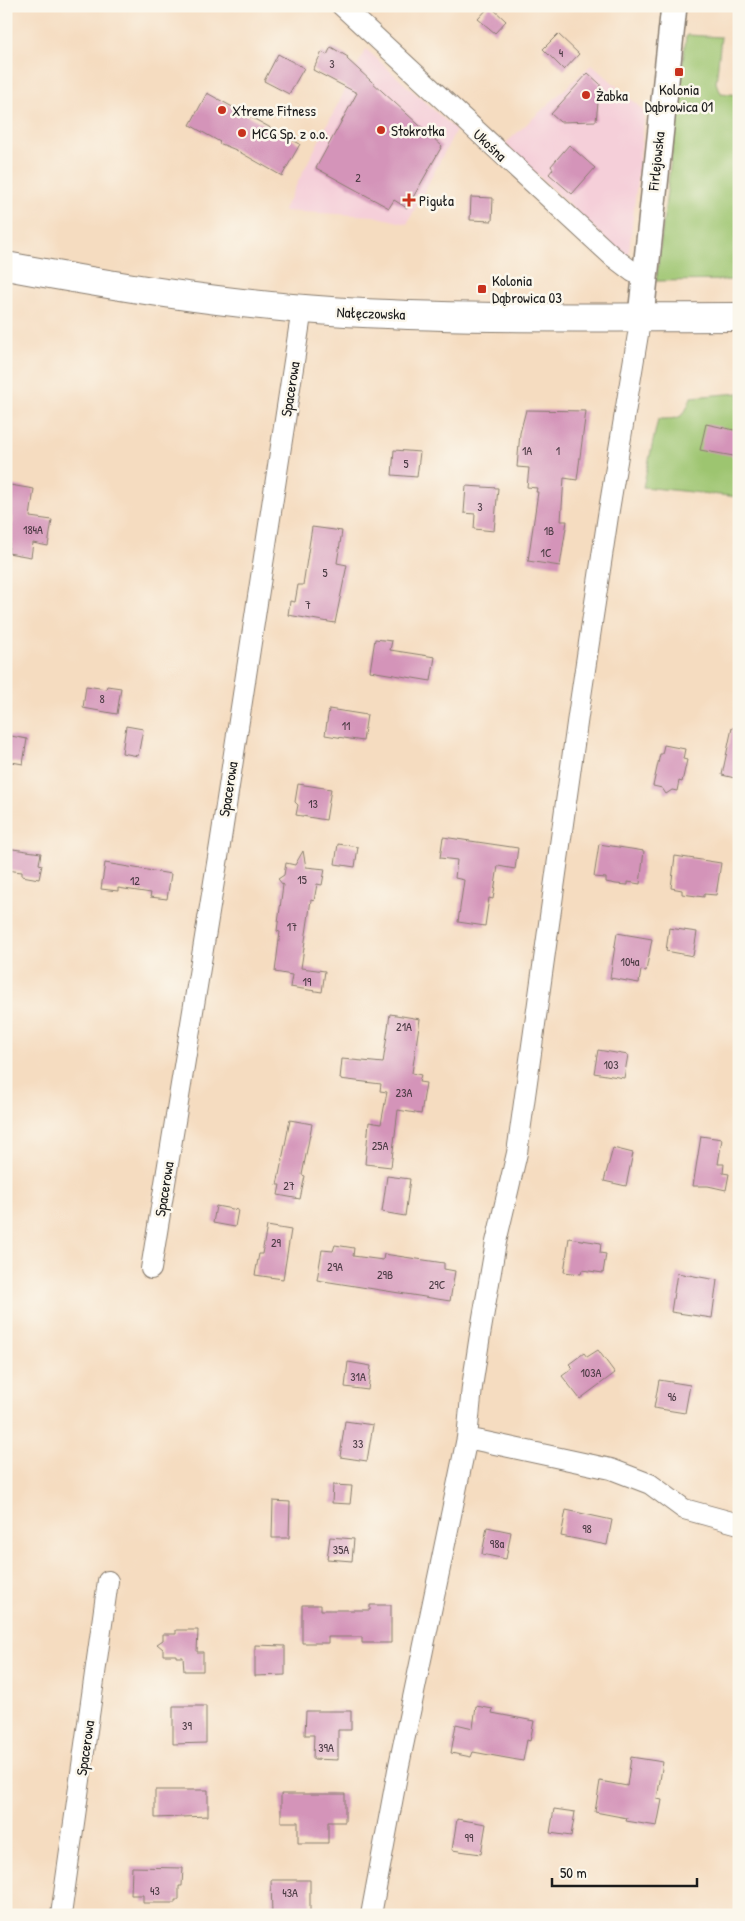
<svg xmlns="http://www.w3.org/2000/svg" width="745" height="1921" font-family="'Patrick Hand',sans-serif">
	<rect width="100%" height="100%" fill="#fbf7ec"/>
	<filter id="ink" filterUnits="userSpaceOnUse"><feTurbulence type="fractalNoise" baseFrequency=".02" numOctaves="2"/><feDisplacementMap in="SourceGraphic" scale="10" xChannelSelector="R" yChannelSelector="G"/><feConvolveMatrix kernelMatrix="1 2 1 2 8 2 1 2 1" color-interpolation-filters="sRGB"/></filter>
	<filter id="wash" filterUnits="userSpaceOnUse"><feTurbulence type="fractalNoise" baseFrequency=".0096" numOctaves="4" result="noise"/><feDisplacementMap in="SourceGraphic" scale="20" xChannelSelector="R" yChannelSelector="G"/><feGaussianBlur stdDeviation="1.12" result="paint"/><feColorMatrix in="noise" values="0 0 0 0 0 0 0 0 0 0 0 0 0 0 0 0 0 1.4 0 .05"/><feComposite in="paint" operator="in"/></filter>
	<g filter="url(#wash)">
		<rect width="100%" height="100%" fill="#f5dcc0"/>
		<path fill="#f5cfd9" d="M366,49l90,81 -49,94 -33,-8 -91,-5z
			M592,64l53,48 -17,148 -123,-116z"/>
		<path fill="#9dc570" stroke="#5c7046" d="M688,35l33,2 -5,46 5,10 18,2v185l-83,1 30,-244z
			M739,393v104l-96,-10 15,-68c22,0 26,0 33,-22z"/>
		<g id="blocks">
			<path fill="#d494b9" d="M490,6l16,15 -11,12 -17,-14z
				M558,34l21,20 -15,16 -21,-21z
				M331,47l17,10 -1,2 95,87 -35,62 -13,-8 -5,8 -73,-40 41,-75 -44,-23 9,-18 5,3z
				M278,54l26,14 -15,26 -25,-13z
				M588,73l12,11 -4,37 -36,1 -9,-8z
				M207,93l93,51 -18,32 -46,-26 -17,-7 1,-1 -30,-17z
				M569,145l26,23 -23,26 -23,-20 4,-5 -2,-3z
				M471,197l22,1 -1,23 -22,-1z
				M526,410l60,1 -9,69 -13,-2 -3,43h6l-7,45 -32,-5 10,-69h-2l1,-4 -10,-1 2,-19 -12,-1 3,-34z
				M706,424l33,7v26l-39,-7z
				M394,450l26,2 -3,25 -25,-2z
				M10,485l24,4 -4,28 22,3 -4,26 -15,-3 -2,14 -23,-4 5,-35 -7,-2z
				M466,486l32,2 -4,43 -20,-2 1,-15 -11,-1z
				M312,527l30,4 -5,32 10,2 -12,58 -47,-8 2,-14 5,1 3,-17h5z
				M375,639l17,2 -2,9 45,7 -4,24 -61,-10z
				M86,686l20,3 1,-3 14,2 -4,26 -34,-6z
				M329,709l38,6 -4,26 -38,-6z
				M126,726l17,3 -5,27 -16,-3z
				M732,728h7v51l-17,-4z
				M6,735l21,4 -4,25 -17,-3z
				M664,745l21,4 -2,10 4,1 -5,22 -3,-1 -2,10 -5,-1 -6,4 -4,-6 -9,-2 7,-32h2z
				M298,784l33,5 -5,31 -30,-5 2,-10 -3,-3z
				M443,837l75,11 -3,21 -17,-3 -5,33 -4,-1 -4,28 -27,-4 6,-42 -9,-2 2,-18 -17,-2z
				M338,844l20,3 -3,20 -20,-3z
				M599,844l45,7 -4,33 -12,-2v3l-12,-1 -10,-2v-4l-12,-1z
				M6,848l35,5 -2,11 3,1 -3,14 -17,-3v-4l-16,-2z
				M303,851l3,16 19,2 -3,16 -5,-1 -3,17 -3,-1 -10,68 24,3 -3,21 -32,-5 2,-12 -17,-3 5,-40 -3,-1 6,-46 -5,-6 6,-4 2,-12 9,2z
				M675,856l46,7 -5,32 -12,-1v3l-22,-3v-4l-11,-2z
				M105,863l66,11 -4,25 -17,-2 1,-4 -33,-5v3l-17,-2z
				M669,928l28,4 -4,24 -27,-5z
				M617,933l35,6 -6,32 -5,-1 -2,13 -29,-5z
				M390,1014l30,5 -8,54 9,2 -2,7 7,1 -5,31 -23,-4 -7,57 -26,-3 4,-42 12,2 6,-32 -7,-1 1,-7 -41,-5 2,-20 41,4z
				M598,1050l30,5 -4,23 -30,-5z
				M290,1120l22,4 -10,51 3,1 -5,23 -22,-4 2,-10h-3z
				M701,1136l21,3 -4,25h6l-1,9 6,1 -3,16 -18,-4h-15z
				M613,1148l20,5 -7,33 -22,-5z
				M387,1176l23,3 -5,37 -23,-4z
				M216,1206l22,4 -3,17 -22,-4z
				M267,1226l24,4 -8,49 -28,-4 4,-21h3z
				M569,1238l32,5 -1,10 6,1 -3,19 -21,-3 -1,4 -17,-2z
				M335,1245l19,3 -1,8 30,4 1,-6 60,9v6l11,2 -5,30 -133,-21 5,-30 11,1z
				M677,1273l40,7 -5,38 -41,-6z
				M598,1350l17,23 -35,26 -18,-23 11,-8 -4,-4 15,-11 3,4z
				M348,1362l23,4 -3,24 -23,-3z
				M659,1380l31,5 -5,28 -31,-5z
				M345,1421l28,4 -6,36 -27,-4z
				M333,1485l19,1 -2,18 -18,-1z
				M273,1501l17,1 -1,36h-17z
				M566,1510l46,10 -5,25 -46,-9z
				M487,1527l24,5 -5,27 -24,-5z
				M330,1537l24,2 -2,22 -25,-2z
				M302,1605h19v5h49v-5h21v38h-29v-6h-34v6h-26z
				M176,1630h22l-1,22h6v19h-19l-1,-14h-7v-2h-13v-6l-6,-5 6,-4v-6h13z
				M255,1645l30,1v29l-30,1z
				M173,1706h33v37l-33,1z
				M476,1706l17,3 -1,4 42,8 -4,20 -3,-1 -4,21 -50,-9 -2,5 -20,-4 5,-29 17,4z
				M306,1711h45v19h-13v30l-25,-1 1,-24h-9z
				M631,1757l32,5 -6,37 5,1 -5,26 -31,-5 1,-3 -32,-6 5,-31 27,5z
				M155,1790h53v26l-53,2z
				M281,1794h64v28h-17v21h-30v-21h-17z
				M554,1809l21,3 -4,24 -21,-3z
				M457,1819l29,5 -5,30 -29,-4z
				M132,1867l51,1 -1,18h-3v14h-4v3h-32v-8h-12z
				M271,1880h39v35h-38z"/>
		</g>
	</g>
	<g filter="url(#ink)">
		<use href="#blocks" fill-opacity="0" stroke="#887c6e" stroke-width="1"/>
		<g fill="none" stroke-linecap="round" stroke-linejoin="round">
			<g stroke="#887c6e" stroke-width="22">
				<path id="minor" d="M342,6l270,250 21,16 11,4
					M151,1269l69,-424 82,-536
					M467,1438l144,31 39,15 34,25 55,15
					M61,1915l47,-334
					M371,1915l27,-145 69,-332 5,-51 8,-52 16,-93 21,-89 61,-437 30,-200 33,-200"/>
			</g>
			<g stroke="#887c6e" stroke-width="28">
				<path id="tertiary" d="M641,316l33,-310"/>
			</g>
			<g stroke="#887c6e" stroke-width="30">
				<path id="secondary" d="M6,266c108,20 216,38 325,45 136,9 272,6 408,6"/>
			</g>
			<use href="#minor" stroke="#fff" stroke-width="20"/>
			<use href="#tertiary" stroke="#fff" stroke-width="25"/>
			<use href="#secondary" stroke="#fff" stroke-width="28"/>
		</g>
	</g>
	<g fill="#c8321e" stroke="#fbf7ec" stroke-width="2">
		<rect x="674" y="67" width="10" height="10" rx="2.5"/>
		<circle cx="586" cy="95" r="5"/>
		<circle cx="222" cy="110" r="5"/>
		<circle cx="381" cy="130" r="5"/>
		<circle cx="242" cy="133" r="5"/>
		<path d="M406.5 192.5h5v5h5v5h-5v5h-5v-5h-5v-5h5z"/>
		<rect x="477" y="284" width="10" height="10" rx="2.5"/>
	</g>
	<g text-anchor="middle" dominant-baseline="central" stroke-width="5" stroke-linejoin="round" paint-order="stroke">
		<g font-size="12" fill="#4a3a43">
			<text x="561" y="52">4</text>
			<text x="332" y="63">3</text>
			<text x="358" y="177">2</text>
			<text x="527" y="450">1A</text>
			<text x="558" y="450">1</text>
			<text x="406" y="463">5</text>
			<text x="480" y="506">3</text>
			<text x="33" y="529">184A</text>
			<text x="549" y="530">1B</text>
			<text x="546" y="552">1C</text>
			<text x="325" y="572">5</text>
			<text x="308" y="604">7</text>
			<text x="102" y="698">8</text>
			<text x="346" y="725">11</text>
			<text x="313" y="803">13</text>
			<text x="302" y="879">15</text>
			<text x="135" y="880">12</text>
			<text x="292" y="926">17</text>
			<text x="630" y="961">104a</text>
			<text x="307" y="981">19</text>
			<text x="404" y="1026">21A</text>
			<text x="611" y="1064">103</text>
			<text x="404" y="1092">23A</text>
			<text x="380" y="1145">25A</text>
			<text x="289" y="1185">27</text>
			<text x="276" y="1242">29</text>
			<text x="335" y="1266">29A</text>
			<text x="385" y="1274">29B</text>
			<text x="437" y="1284">29C</text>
			<text x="591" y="1372">103A</text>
			<text x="358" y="1376">31A</text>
			<text x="672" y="1396">96</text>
			<text x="358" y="1443">33</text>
			<text x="587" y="1528">98</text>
			<text x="497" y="1543">98a</text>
			<text x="341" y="1549">35A</text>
			<text x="187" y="1725">39</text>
			<text x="326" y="1747">39A</text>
			<text x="469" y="1837">99</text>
			<text x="155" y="1890">43</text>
			<text x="290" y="1892">43A</text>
		</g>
		<g font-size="15" fill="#1c1c1c" stroke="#fbf7ec" text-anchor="start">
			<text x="679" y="89" text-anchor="middle">Kolonia<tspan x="679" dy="17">Dąbrowica 01</tspan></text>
			<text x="596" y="95">Żabka</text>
			<text x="232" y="110">Xtreme Fitness</text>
			<text x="391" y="130">Stokrotka</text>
			<text x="252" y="133">MCG Sp. z o.o.</text>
			<text x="419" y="200">Piguła</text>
			<text x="492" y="280">Kolonia<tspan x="492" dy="17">Dąbrowica 03</tspan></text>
		</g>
		<g font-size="15" fill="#1c1c1c" stroke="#fbf7ec">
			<text transform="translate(490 145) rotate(43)">Ukośna</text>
			<text transform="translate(656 161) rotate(-84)">Firlejowska</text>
			<text transform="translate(371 313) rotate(2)">Nałęczowska</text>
			<text transform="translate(290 389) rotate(-81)">Spacerowa</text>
			<text transform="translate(228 789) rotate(-81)">Spacerowa</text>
			<text transform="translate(164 1189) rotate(-81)">Spacerowa</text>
			<text transform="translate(85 1748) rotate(-82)">Spacerowa</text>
		</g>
	</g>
	<rect width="745" height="1921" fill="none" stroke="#fbf7ec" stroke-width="25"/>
	<path d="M552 1878v8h145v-8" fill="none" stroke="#1c1c1c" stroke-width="2.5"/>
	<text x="560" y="1878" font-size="15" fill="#1c1c1c" stroke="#fbf7ec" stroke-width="4" paint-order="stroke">50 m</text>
</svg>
